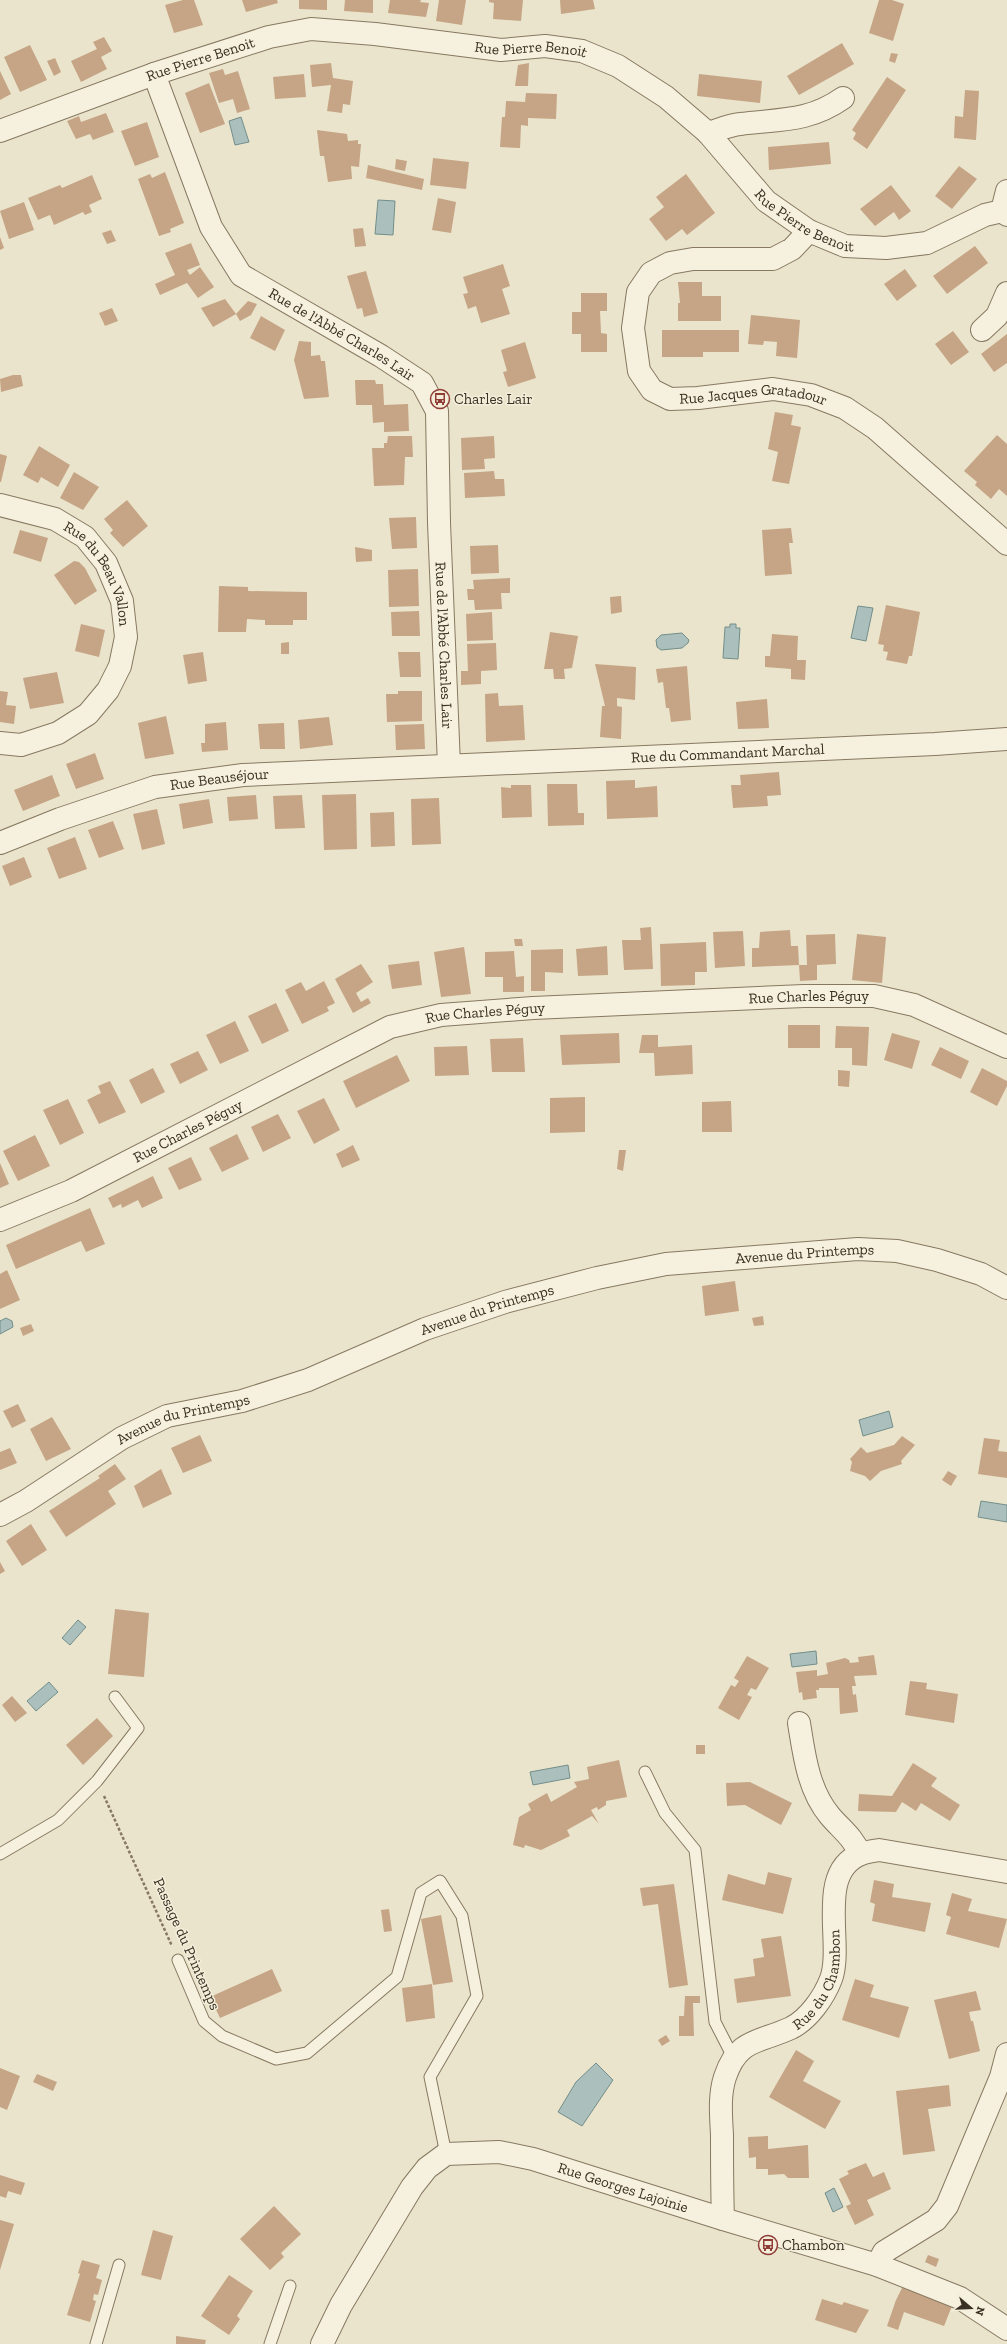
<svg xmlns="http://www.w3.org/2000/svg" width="1007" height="2344" font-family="'Zilla Slab',serif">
	<rect width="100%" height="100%" fill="#ebe4cc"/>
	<path fill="#abc0bc" stroke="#728e8a" d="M241,117l8,25 -14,3 -6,-24z
		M378,200l17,1 -2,34 -18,-1z
		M858,606l15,2 -7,33 -15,-3z
		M730,624h6v4h4l-2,31 -15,-1 2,-31h5z
		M682,633l7,7 -1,3 -6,5 -21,2 -4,-3 -1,-7 5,-5z
		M6,1318l6,3 1,6 -13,7v-13z
		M889,1411l4,16 -30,9 -4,-16z
		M981,1501l26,4v17l-29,-5z
		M78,1620l8,7 -16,18 -8,-7z
		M816,1651l1,13 -25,3 -2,-13z
		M49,1682l9,10 -22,19 -9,-10z
		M568,1765l2,13 -37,7 -3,-13z
		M596,2063l17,17 -31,46 -24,-14 18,-30z
		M834,2188l9,19 -10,5 -8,-19z"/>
	<path fill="#c5a585" d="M183,0h11l9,25 -29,8 -9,-28z
		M242,0h35l1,3 -32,9z
		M299,0h28v10l-28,-1z
		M345,0h28v13l-29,-2z
		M390,0h31l-1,2 9,1 -3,14 -38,-4z
		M439,0h27l-4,25 -26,-4z
		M489,0h34l-2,21 -28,-2 1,-16 -5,-1z
		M560,0h33l2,9 -34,5z
		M879,0h13l12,4 -11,37 -24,-8z
		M104,37l8,14 -11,6 6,12 -26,13 -10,-21 26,-12 -4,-7z
		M842,43l12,21 -55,31 -12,-19z
		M30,45l17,35 -27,12 -16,-35z
		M891,53l7,1 -3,9 -6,-2z
		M55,58l6,14 -7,4 -7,-15z
		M331,63l2,15 20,3 -3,24 -7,-1 -1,9 -15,-2 4,-26 -19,2 -2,-22z
		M529,63l-1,23h-13l3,-21z
		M223,69l2,6 13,-4 12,38 -13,4 -4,-14 -14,4 -10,-30z
		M0,71l11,23 -11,6z
		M304,74l2,23 -31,2 -2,-22z
		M699,74l63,7 -2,22 -63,-7z
		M887,77l19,13 -39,59 -14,-10 3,-6 -4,-3z
		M209,83l16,41 -25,9 -15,-40z
		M965,90l14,1 -3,49 -22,-2 1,-22 8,1z
		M526,93l31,1 -1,25 -28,-1v8l-7,-1 -1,23 -20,-1 2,-30h3l1,-16 19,1z
		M106,113l8,19 -21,8 -3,-6 -14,5 -9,-18 12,-5 2,6z
		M147,122l12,35 -24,9 -14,-35z
		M317,130l30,4 1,7 10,-1v4h3l-2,23 -8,-1 1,13 -24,3 -4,-26h-4z
		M829,142l2,22 -62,6 -1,-23z
		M433,158l36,4 -3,27 -36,-4z
		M396,159l11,2 -2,10 -10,-2z
		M368,165l56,14 -2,11 -56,-12z
		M959,166l18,13 -25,30 -17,-13z
		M165,172l19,51 -14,6 1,3 -12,4 -21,-57 12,-5 2,4z
		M686,174l29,39 -28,22 -5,-6 -16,12 -17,-22 15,-12 -8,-10z
		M92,175l10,24 -13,6 3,7 -7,3 -2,-3 -29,13 -4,-10 -12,5 -10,-22 32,-13 2,3z
		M891,185l20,26 -12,9 -5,-8 -19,14 -15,-17z
		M438,198l18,4 -5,31 -19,-3z
		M24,202l10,28 -25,9 -9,-28z
		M363,228l3,18 -11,1 -2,-18z
		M111,230l5,11 -9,3 -5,-11z
		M0,237l4,11 -4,2z
		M191,243l9,22 -13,5 3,5 10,-8 14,20 -16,11 -11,-15 -27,12 -5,-11 20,-9 -10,-22z
		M975,246l13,17 -41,31 -14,-18z
		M503,264l7,22 -8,3 8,25 -29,9 -5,-17 -8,3 -5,-15 5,-1 -5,-16z
		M905,269l12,17 -20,15 -13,-17z
		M366,271l12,42 -14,4 -2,-9 -5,1 -10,-33z
		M678,282h24v14h19v25h-43v-18h2z
		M581,293h26v18h-7l1,22 6,1v18h-26v-18h-9v-22h9z
		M225,299l11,15 -23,13 -12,-19z
		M248,301l9,3 -6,11 -11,6 -4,-7z
		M112,308l6,13 -13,5 -6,-13z
		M751,315l49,5 -3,38 -21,-2 1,-14 -13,-1 -1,4 -15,-1z
		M261,316l24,14 -10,21 -25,-13z
		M662,330h77v22h-36v5h-41z
		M953,331l16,21 -18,13 -16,-21z
		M1007,334v29l-13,9 -13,-18z
		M299,341l12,1v14l9,-1 1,6h4l4,36 -25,2 -10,-39z
		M525,342l11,36 -28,9 -5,-15 4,-1 -6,-21z
		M13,375h8l2,11 -22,6 -1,-13z
		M355,380h20l1,4h7l1,21 24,-1 1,27 -25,1v-10l-11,1 -1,-18h-16z
		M775,412l18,3 -2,10 10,2 -12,57 -17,-3 6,-29 -10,-3z
		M997,435l10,9v52l-8,-7 -8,10 -16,-14 2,-3 -13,-11z
		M388,436h24l1,21h-8l-1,28 -30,1 -2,-38h12v-5h3z
		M494,436l1,22 -11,1 1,10 -23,1 -1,-32z
		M39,446l31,19 -12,22 -17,-10 -3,6 -15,-8z
		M0,454l7,2 -6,26h-1z
		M494,471l1,8h9l1,17 -40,2 -1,-25z
		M74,472l25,15 -16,23 -23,-12z
		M127,500l21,26 -25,21 -13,-14 3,-3 -9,-11z
		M416,517l1,31 -25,1 -3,-31z
		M791,528l2,15h-4l3,31 -27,2 -3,-46z
		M20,530l28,8 -7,24 -28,-9z
		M498,545l1,28 -28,1 -1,-28z
		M355,547l17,3v11l-16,1z
		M74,561l5,1 6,6 12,23 -22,14 -21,-30z
		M418,569l1,37 -30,1 -1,-37z
		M510,578v15h-9l1,16 -27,1 -1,-10h-6l-1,-11h7l-1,-9z
		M219,586l29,1v4l59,1v28h-14v5h-28v-5l-18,-1 -1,13h-28z
		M621,596l1,16 -11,2 -1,-17z
		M886,605l34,7 -8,44h-3l-2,8 -21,-4 2,-8 -5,-1 1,-6 -6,-1z
		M419,611l1,25h-28l-1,-24z
		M492,612l1,28 -26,1 -1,-27z
		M81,624l24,6 -6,27 -24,-6z
		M550,632l28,4 -6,32 -8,1 1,10h-11l-1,-10h-9z
		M772,634l26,2 -1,24h9l-1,20 -14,-1v-10l-26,-2v-11h5z
		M289,642v12h-8v-11z
		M496,643l1,27 -16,1v13l-20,1v-14h7l-1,-27z
		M203,652l4,29 -19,3 -5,-29z
		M398,652h22l1,25h-21z
		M595,664l41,3 -1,33 -18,-2v8l5,1 -1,32 -21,-2 2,-31h3z
		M687,666l4,54 -20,2 -2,-14h-3l-3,-26 -5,1 -2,-14z
		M57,672l7,31 -34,6 -7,-31z
		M0,691l8,1 -2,13 10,1 -2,18 -14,-2z
		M398,691h24v30l-35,1 -1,-28h12z
		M498,693l1,13 24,-1 2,35 -39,2 -1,-48z
		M767,699l2,29 -31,1 -2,-27z
		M166,716l8,38 -29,5 -7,-36z
		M329,717l4,28 -33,4 -2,-29z
		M226,722l2,28 -26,2 -1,-9h4v-19z
		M284,723l1,26h-25l-2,-25z
		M424,724l1,25 -29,1 -1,-25z
		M95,753l9,26 -28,10 -10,-25z
		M779,772l2,23 -14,1 1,10 -35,2 -2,-23h10l-1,-10z
		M52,775l8,21 -37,15 -9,-21z
		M635,780v8l22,-2 1,31 -51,2 -1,-38z
		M547,784h30l1,29h6v12l-36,1z
		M511,785h20l1,32 -30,1 -1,-31 10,1z
		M356,794l1,55 -33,1 -2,-55z
		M256,795l2,24 -29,2 -2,-24z
		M302,795l3,33 -30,1 -2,-33z
		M439,798l2,46 -29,1 -1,-46z
		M209,799l4,24 -30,6 -4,-25z
		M157,809l8,35 -23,6 -9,-36z
		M394,812l1,34 -24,1 -1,-34z
		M113,821l11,28 -25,9 -11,-28z
		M75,837l12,32 -28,10 -12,-31z
		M24,857l8,20 -22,9 -8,-20z
		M651,927l2,42 -29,1 -2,-30h19l-1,-12z
		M790,930l1,16h7l1,19 -47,2v-19h7l1,-16z
		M743,931l2,35 -30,2 -2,-36z
		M835,934l1,30 -19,1v15l-17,1 -1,-16h8l-1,-30z
		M857,934l29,3 -4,46 -30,-3z
		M514,939h8l1,7h-8z
		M706,942l1,30h-12v13l-34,1 -1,-42z
		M607,946l1,29 -30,1 -2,-27z
		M464,947l7,47 -30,3 -7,-45z
		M563,949v24l-18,-1v19h-14v-41z
		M514,951l2,26 8,-1v16h-21v-15h-18v-25z
		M419,961l3,24 -30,4 -4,-24z
		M361,964l12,18 -17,11 5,9 7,-4 3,5 -18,10 -18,-34z
		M324,981l11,22 -8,4 2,4 -27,13 -17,-34 16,-8 5,9z
		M276,1003l13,28 -27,13 -14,-28z
		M235,1021l14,30 -29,13 -14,-29z
		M788,1025h32v23h-32z
		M836,1026l33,1 -2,39 -15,-1v-17h-17z
		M619,1033l1,30 -58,2 -2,-30z
		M892,1033l28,8 -8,28 -28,-9z
		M642,1035h16v12l34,-2 1,29 -38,2 -1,-23h-15z
		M523,1038l2,34h-33l-2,-33z
		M467,1046l2,29 -34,1 -1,-29z
		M940,1047l29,14 -8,18 -30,-14z
		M198,1051l10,19 -28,14 -10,-20z
		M397,1055l13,26 -54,27 -13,-27z
		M153,1068l12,24 -24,12 -12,-24z
		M982,1068l25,13v5l-10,20 -27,-14z
		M838,1070l12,1 -1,16 -11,-1z
		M110,1081l16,31 -27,12 -12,-24 14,-7 -3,-7z
		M585,1097v35l-35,1v-35z
		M324,1098l16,32 -26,14 -17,-33z
		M68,1099l16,34 -24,12 -17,-35z
		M731,1101l1,31h-30v-30z
		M278,1114l13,24 -28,14 -12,-25z
		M237,1134l12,25 -27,13 -13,-24z
		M35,1135l15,31 -32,15 -15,-30z
		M353,1145l7,15 -18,8 -6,-14z
		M619,1150h7l-3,21 -6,-2z
		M191,1157l11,23 -23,10 -11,-22z
		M0,1163l9,21 -9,4z
		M153,1176l10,22 -21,10 -4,-8 -16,8 -1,-4 -8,4 -5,-10z
		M90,1208l15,36 -19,8 -5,-11 -65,28 -10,-24z
		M7,1270l13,30 -20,9v-35z
		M735,1281l4,30 -34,5 -3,-30z
		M763,1316l1,9 -10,1 -2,-8z
		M31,1324l3,7 -11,5 -3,-8z
		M18,1404l8,17 -14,7 -9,-17z
		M52,1417l19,32 -25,12 -16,-32z
		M200,1435l12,26 -29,12 -12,-25z
		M902,1436l13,9 -14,16 1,3 -21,7 -11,10 -5,-5 -15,-5 2,-9 -2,-3 11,-12 6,6 27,-8z
		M984,1438l16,2 -2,11 9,1v26l-29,-4z
		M10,1448l7,15 -17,7v-18z
		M115,1464l11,15 -18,12 8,13 -50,33 -17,-26 51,-33 -2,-2z
		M161,1469l11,25 -29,14 -9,-22z
		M948,1471l9,5 -6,10 -9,-6z
		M31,1524l16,26 -25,16 -16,-25z
		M0,1562l5,9 -5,3z
		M115,1609l34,4 -5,64 -36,-3z
		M874,1655l3,20 -23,1 2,10h-4l1,9 3,-1 2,18 -18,2 -1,-26h-20v2h-3l1,8 -14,2 -1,-8 -3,1 -3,-21 21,-2v6l11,-2 -2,-11 19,-5 4,2 1,3 9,-1 -1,-5z
		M747,1656l22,12 -13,22 -5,-2 -4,7 5,2 -13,23 -21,-12 13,-23 4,2 4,-6 -5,-3z
		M910,1681l17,2 -1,6 32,5 -4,29 -49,-8z
		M12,1696l15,17 -12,9 -13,-17z
		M97,1718l16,18 -30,29 -17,-20z
		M696,1745h9v9h-9z
		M619,1760l8,37 -21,4v4l-8,5 -1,-3 -6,3 8,14 -7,-8 -25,14 3,6 -29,14 -16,-5 -1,3 -11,-3 6,-28 12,-7 -3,-6 19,-11 4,9 26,-15 -3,-5 15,-3 -2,-12z
		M913,1763l24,15 -6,8 29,19 -10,16 -29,-18 -5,8 -14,-9 -6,10 -38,-1 1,-17 33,2z
		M750,1782l42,21 -11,22 -36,-20 -18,1 -1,-23z
		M768,1872l24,6 -9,36 -61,-14 6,-26 37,11z
		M874,1880l20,4 -2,13 39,6 -6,29 -53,-11 3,-17 -5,-2z
		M674,1884l14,101 -19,3 -11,-84 -15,2 -3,-18z
		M952,1893l20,6 -4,12 39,8 -8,29 -53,-14 5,-17 -5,-2z
		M389,1909l3,22 -8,1 -3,-22z
		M441,1915l12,67 -20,3 -12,-66z
		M781,1936l10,60 -54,7 -3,-24 21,-3 -2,-17 11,-2 -3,-18z
		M272,1969l10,22 -62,27 -10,-21z
		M855,1979l19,6 -4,12 39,10 -10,31 -57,-18z
		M432,1984l3,34 -29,4 -4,-34z
		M976,1991l5,19 -12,2 2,9h2l7,30 -31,8 -15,-59z
		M685,1996h15v7h-7l1,33h-15v-20h5z
		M666,2035l4,6 -8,5 -4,-6z
		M796,2050l18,11 -11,20 38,20 -16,28 -56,-32z
		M0,2068l20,8 -13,34 -7,-3z
		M37,2074l20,8 -4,9 -20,-9z
		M949,2085l2,21 -23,3 7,42 -32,4 -7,-64z
		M768,2136v13l40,-4 1,33h-21l-4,-4 -16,1v-6h-12v-12l-7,1 -1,-21z
		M866,2163l7,14 11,-5 7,17 -24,11 7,15 -19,10 -9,-19 5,-2 -12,-25 10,-5 -2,-3z
		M0,2175l25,8 -4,12 -13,-4 -2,7 -6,-2z
		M274,2206l27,28 -20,19 3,4 -14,13 -30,-31z
		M0,2220l14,4 -14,46z
		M153,2230l20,6 -12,44 -20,-5z
		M928,2255l11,4 -3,8 -11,-5z
		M82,2260l18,5 -4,13 6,2 -4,15 -4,-1 -1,6 3,1 -6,21 -23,-7 13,-41 -2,-1z
		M229,2275l24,16 -16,25 3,3 -11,16 -28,-19z
		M903,2286l49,20 -8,20 -40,-14 -6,18 -11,-4 9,-26z
		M822,2299l20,6 2,-3 25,8 -13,23 -41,-13z
		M176,2336l30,4 -1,4h-29z"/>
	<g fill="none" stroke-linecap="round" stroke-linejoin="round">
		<g stroke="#877861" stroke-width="13">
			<path id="service" d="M645,1772l20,41 30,37 20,172 18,35
				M0,1854l58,-34 39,-39 41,-53 -23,-31
				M178,1960l26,61 18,15 54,23 31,-6 90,-76 24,-84 19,-12 22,35 15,80 -47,81 16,77
				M96,2344l23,-79
				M270,2344l20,-58"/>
		</g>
		<g stroke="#877861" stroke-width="24">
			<g id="minor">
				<path id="s1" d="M154,74l57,153 30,48 140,81 41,27 15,28 2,112 10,242"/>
				<path id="s2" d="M0,131l154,-57 115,-37 42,-8 64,5 126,16 44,-4 37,5 36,15 48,31 42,36 58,68 43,30 36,15 41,2 41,-5 58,-28 17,-4 5,4"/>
				<path d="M708,133c10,-3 22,-8 32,-9 40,-5 69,-2 103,-26"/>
				<path d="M1002,211l5,-20"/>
				<path id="s3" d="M809,231l-17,18 -19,10h-80l-23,4 -19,10 -13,19 -5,36 6,43 13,19 18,9 28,-1 75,-9 38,6 34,13 30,20 132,116"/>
				<path d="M982,330l15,-14 10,-23"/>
				<path id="s4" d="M0,505l55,14 30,18 21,26 16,38 4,36 -6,29 -12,24 -20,24 -30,19 -37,12 -21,-2"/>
				<path id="s5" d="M0,843l60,-24 95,-32 88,-12 692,-31 72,-5"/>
				<path id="s6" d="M0,1220l71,-29 319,-164 51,-12 92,-7 271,-12h70l40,9 93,42"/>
				<path d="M799,1723c5,31 9,67 31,93 11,13 23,21 30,38"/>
				<path id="s7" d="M723,2219c-1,-28 -1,-56 -1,-84 -1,-19 -3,-40 3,-58 13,-39 34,-34 66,-49 18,-9 33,-31 40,-49 13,-35 -16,-107 30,-125 5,-2 12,-3 18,-4l128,22"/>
				<path d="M877,2265l7,-13 52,-32 11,-14 54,-129 6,-23"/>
				<path id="s8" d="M322,2344l19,-39 71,-118 15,-19 19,-14 53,-2 34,7 190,60 154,46 83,33 47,31"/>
			</g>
		</g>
		<g stroke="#877861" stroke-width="24">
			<g id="tertiary">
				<path id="s9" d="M0,1515l26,-14 96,-63 45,-22 75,-15 66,-21 117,-51 80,-27 92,-24 69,-14 192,-15 39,2 40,9 44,14 26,14"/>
			</g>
		</g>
		<path stroke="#877861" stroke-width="2.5" stroke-dasharray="3 2" stroke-linecap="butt" d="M104,1796l68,150"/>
		<use href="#service" stroke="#f6f1de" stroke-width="11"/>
		<use href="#minor" stroke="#f6f1de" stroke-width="22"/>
		<use href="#tertiary" stroke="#f6f1de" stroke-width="22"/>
	</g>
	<defs>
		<g id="bus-ring" transform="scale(1)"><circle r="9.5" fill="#f3eeda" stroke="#903d37" stroke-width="1.5"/><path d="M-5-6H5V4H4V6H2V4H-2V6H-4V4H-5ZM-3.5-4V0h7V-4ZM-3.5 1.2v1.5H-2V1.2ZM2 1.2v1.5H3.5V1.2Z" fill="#903d37"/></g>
	</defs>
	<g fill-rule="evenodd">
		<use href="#bus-ring" x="440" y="399"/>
		<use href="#bus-ring" x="768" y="2245"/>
	</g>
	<g text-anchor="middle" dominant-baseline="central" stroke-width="3" stroke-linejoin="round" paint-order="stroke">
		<g font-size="15" fill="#392f23" stroke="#f3eeda">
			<text stroke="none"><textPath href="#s2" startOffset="549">Rue Pierre Benoit</textPath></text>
			<text stroke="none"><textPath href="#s2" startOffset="213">Rue Pierre Benoit</textPath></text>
			<text stroke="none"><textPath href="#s2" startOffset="885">Rue Pierre Benoit</textPath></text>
			<text stroke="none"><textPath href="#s1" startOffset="337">Rue de l'Abbé Charles Lair</textPath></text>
			<text stroke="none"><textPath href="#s3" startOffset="401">Rue Jacques Gratadour</textPath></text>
			<text stroke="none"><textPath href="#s4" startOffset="130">Rue du Beau Vallon</textPath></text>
			<text stroke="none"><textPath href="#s1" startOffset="697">Rue de l'Abbé Charles Lair</textPath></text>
			<text stroke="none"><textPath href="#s5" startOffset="739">Rue du Commandant Marchal</textPath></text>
			<text stroke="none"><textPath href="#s5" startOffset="230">Rue Beauséjour</textPath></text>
			<text stroke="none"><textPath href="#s6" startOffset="856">Rue Charles Péguy</textPath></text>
			<text stroke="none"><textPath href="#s6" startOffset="532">Rue Charles Péguy</textPath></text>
			<text stroke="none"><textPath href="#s6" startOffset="208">Rue Charles Péguy</textPath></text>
			<text stroke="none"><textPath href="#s9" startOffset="857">Avenue du Printemps</textPath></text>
			<text stroke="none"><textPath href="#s9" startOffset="533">Avenue du Printemps</textPath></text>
			<text stroke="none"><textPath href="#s9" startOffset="209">Avenue du Printemps</textPath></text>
			<text transform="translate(187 1944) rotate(66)">Passage du Printemps</text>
			<text stroke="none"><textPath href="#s7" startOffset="288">Rue du Chambon</textPath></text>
			<text stroke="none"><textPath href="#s8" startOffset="411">Rue Georges Lajoinie</textPath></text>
		</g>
		<g font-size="15" fill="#392f23" stroke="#f3eeda" text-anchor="start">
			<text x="454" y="399">Charles Lair</text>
			<text x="782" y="2245">Chambon</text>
		</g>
	</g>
	<g transform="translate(971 2308) rotate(109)" stroke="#f3eeda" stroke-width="3" paint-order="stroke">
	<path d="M0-3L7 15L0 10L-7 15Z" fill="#392f23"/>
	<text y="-6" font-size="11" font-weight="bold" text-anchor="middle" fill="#392f23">N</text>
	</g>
</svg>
